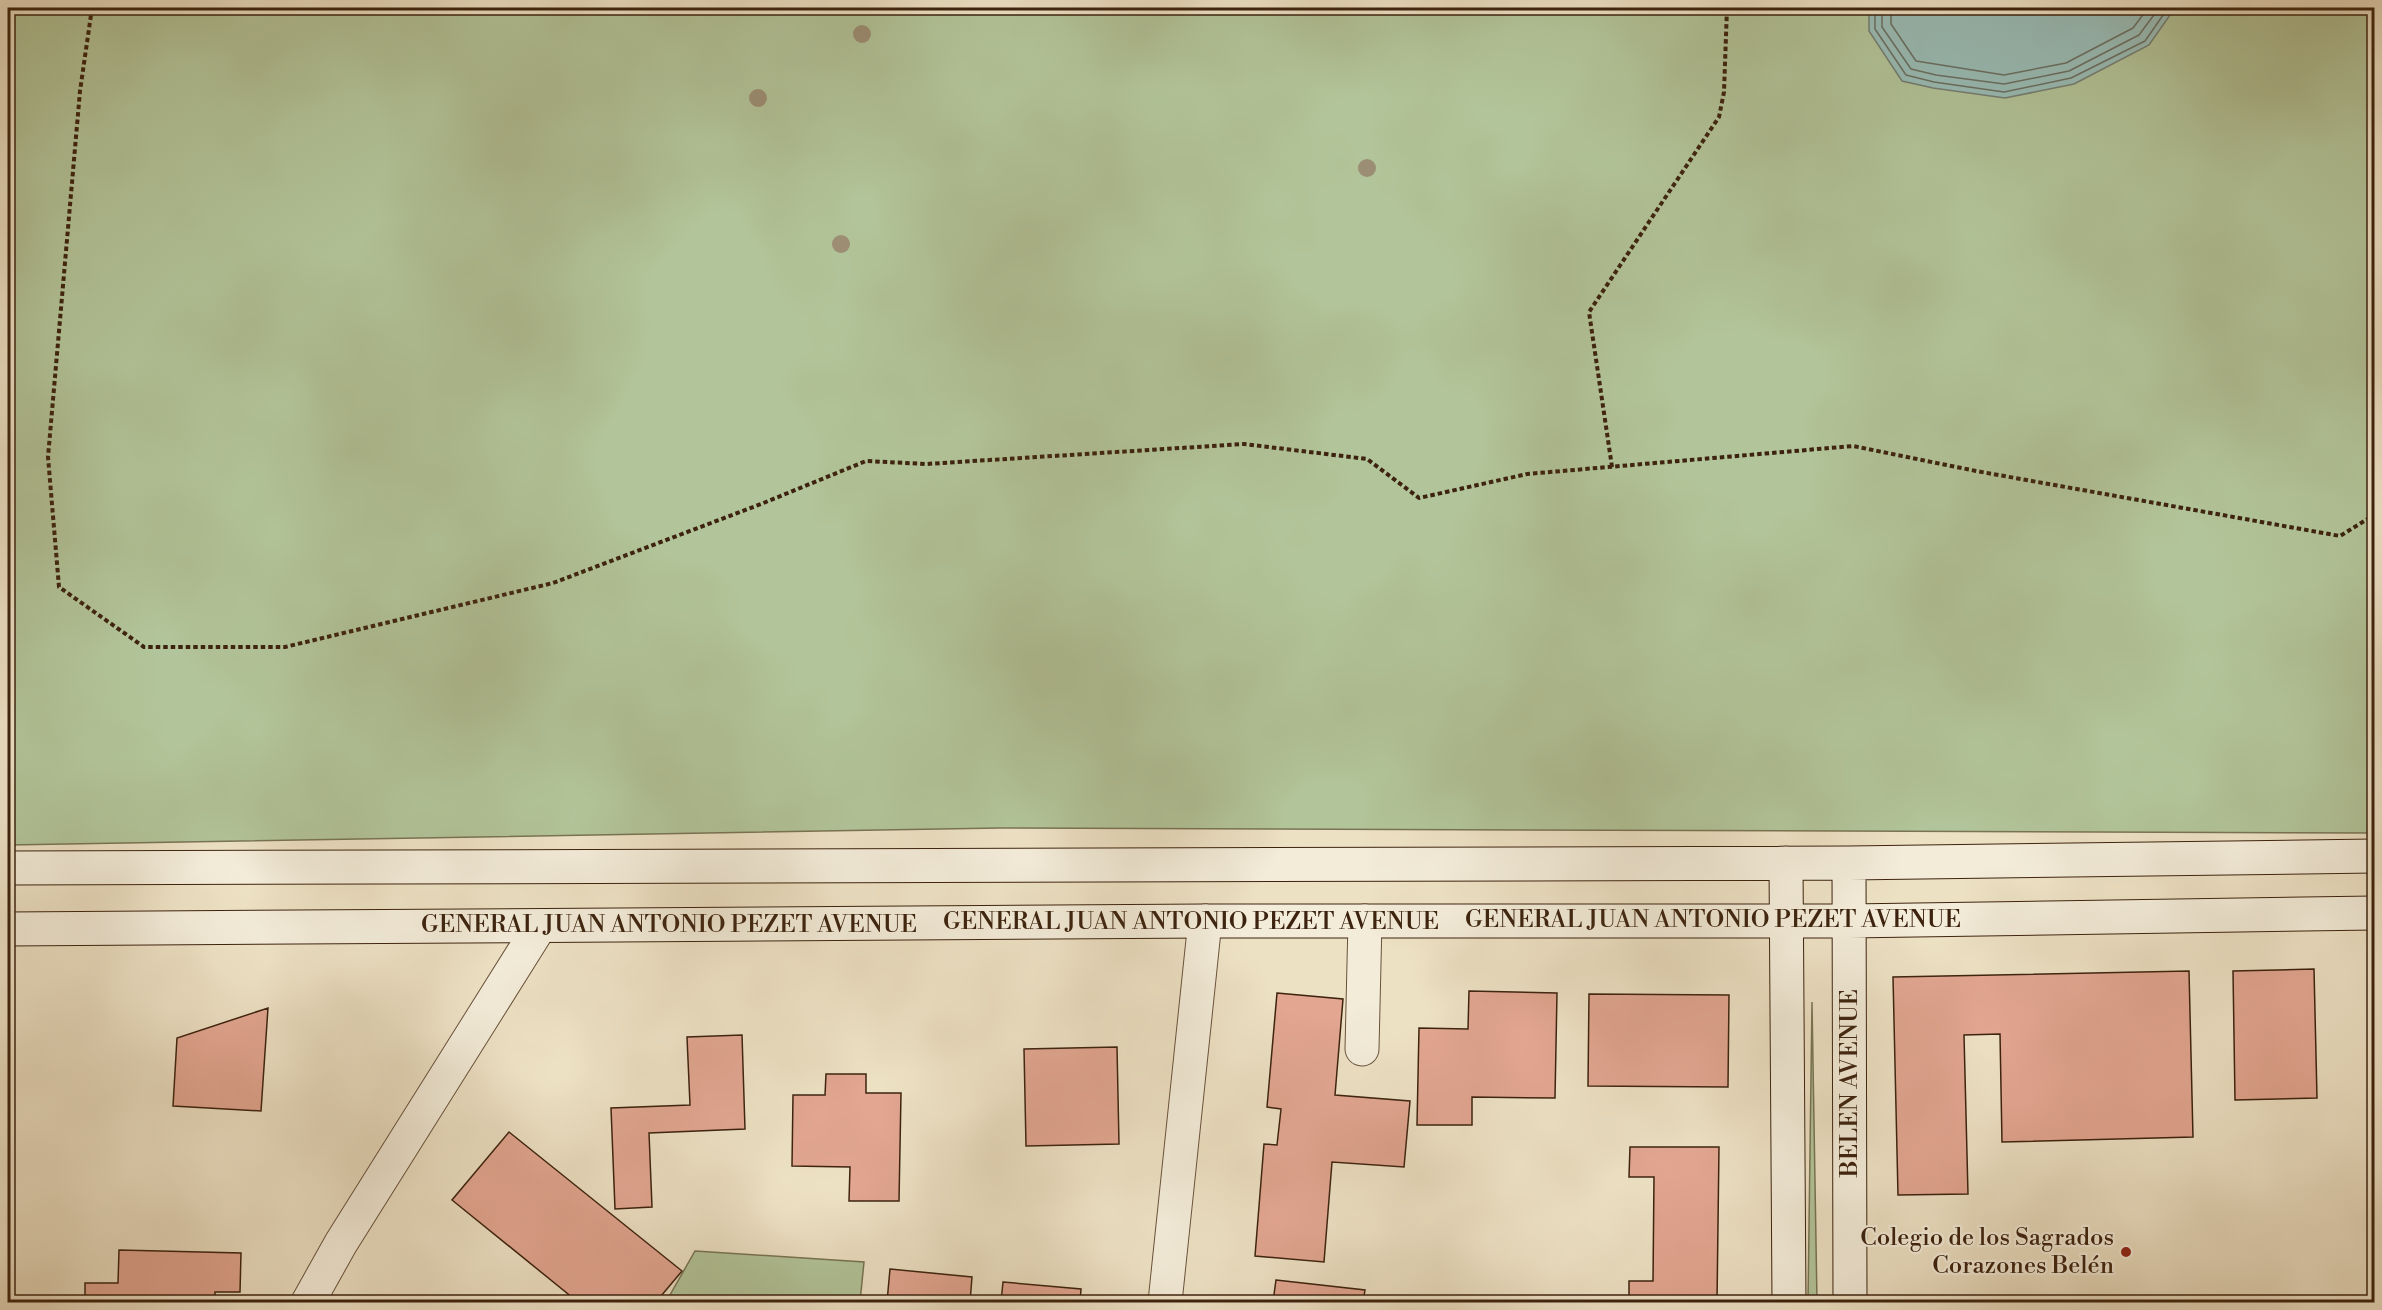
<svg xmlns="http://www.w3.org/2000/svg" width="2382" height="1310" font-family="'Libre Bodoni',serif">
	<rect width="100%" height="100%" fill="#ede1c4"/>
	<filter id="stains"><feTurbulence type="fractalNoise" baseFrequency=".00333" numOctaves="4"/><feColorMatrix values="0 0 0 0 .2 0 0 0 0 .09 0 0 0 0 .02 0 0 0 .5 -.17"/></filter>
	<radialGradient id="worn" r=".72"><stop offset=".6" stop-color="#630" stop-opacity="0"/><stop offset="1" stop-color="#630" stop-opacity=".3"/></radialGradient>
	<path fill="#b2c499" stroke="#787454" stroke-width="1.5" d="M8,8h2366v825l-1375,-5 -991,17z
		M1812,1002l5,300h-9z
		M695,1251l169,11 -4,40h-194z"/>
	<path fill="#99bdb7" stroke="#747f74" stroke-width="1.5" d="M1869,8h306l-26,37 -75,39 -69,14 -72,-10 -31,-7 -33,-50z"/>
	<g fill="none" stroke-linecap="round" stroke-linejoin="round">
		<path stroke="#6b7063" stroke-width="1.5" d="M1875,8v21l31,46 28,7 70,10 67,-14 74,-37 23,-33
			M1882,8v19l29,42 25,6 68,9 65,-13 70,-36 20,-27
			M1891,8v16l25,37 88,14 62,-12 67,-35 15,-20"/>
	</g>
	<path fill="#e2a691" stroke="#3d230f" stroke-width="1.5" d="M2314,969l3,129 -82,2 -2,-129z
		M2189,971l4,166 -191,5 -2,-108 -36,1 4,159 -70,1 -5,-218z
		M1469,991l88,2 -2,105 -83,-1v28h-55l2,-97 49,1z
		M1277,993l66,6 -8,96 75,6 -6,66 -72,-5 -8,100 -69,-6 9,-112 13,1 4,-36 -14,-2z
		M1589,994l140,1 -1,92 -140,-1z
		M268,1008l-7,103 -88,-5 4,-68z
		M742,1035l3,94 -96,4 3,74 -37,2 -4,-101 79,-3 -3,-68z
		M1117,1047l2,97 -93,2 -2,-97z
		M826,1074h40v19h35l-2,108h-50l1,-34 -58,-1 1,-71h32z
		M509,1132l173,139 -26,31h-78l-126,-102z
		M1630,1147h89l-2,155h-88v-21h24l1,-104h-25z
		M119,1250l122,3 -1,39h-25v10h-130v-19h33z
		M890,1269l82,8 -2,25h-83z
		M1276,1280l89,10 -2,12h-90z
		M1003,1282l78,7 -1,13h-79z"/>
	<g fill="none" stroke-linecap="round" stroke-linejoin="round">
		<g stroke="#69523c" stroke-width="35">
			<path id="street" d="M1362,1049l3,-128
				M308,1302l33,-59 199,-317
				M1165,1302l40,-381"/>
		</g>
		<g stroke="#3d230f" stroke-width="35">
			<path id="secondary" d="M1786,863l3,439
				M1849,863l1,439
				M8,868l1841,-5 525,-7
				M8,929l1197,-8h644l525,-8"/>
		</g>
		<path stroke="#3d230f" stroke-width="4" stroke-dasharray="4.5 3" stroke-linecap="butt" d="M92,8l-12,83 -32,366 11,130 85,60h141l268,-64 208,-79 105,-43 60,3 318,-20 123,15 52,39 108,-24 326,-28 123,25 364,65 34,-21
			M1612,467l-23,-155 130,-195 5,-25 3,-84"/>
		<use href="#street" stroke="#f3ecd9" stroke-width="33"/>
		<use href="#secondary" stroke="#f3ecd9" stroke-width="33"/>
	</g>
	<g fill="#9c8e74">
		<circle cx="862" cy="34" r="9"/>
		<circle cx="758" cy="98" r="9"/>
		<circle cx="1367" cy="168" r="9"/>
		<circle cx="841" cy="244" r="9"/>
	</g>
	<circle fill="#8f2418" stroke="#f3ecd9" stroke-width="2" cx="2126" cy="1252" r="6"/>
	<g text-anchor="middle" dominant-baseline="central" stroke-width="4.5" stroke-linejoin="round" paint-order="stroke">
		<g font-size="24" fill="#3d230f" stroke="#f3ecd9">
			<text x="1713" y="920">GENERAL JUAN ANTONIO PEZET AVENUE</text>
			<text x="1191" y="922">GENERAL JUAN ANTONIO PEZET AVENUE</text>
			<text x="669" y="925">GENERAL JUAN ANTONIO PEZET AVENUE</text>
			<text transform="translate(1850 1083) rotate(-90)">BELEN AVENUE</text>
		</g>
		<g font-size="24" fill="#3d230f" stroke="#f3ecd9" text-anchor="end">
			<text x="2114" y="1238">Colegio de los Sagrados<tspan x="2114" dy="28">Corazones Belén</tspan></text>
		</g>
	</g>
	<rect width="2382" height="1310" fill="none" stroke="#ede1c4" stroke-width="30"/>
	<rect x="9" y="9" width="2364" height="1292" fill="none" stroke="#3d230f" stroke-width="3"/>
	<rect x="15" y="15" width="2352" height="1280" fill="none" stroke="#3d230f" stroke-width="1.5"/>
	<rect width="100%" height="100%" filter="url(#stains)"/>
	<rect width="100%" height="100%" fill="url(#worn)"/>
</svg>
